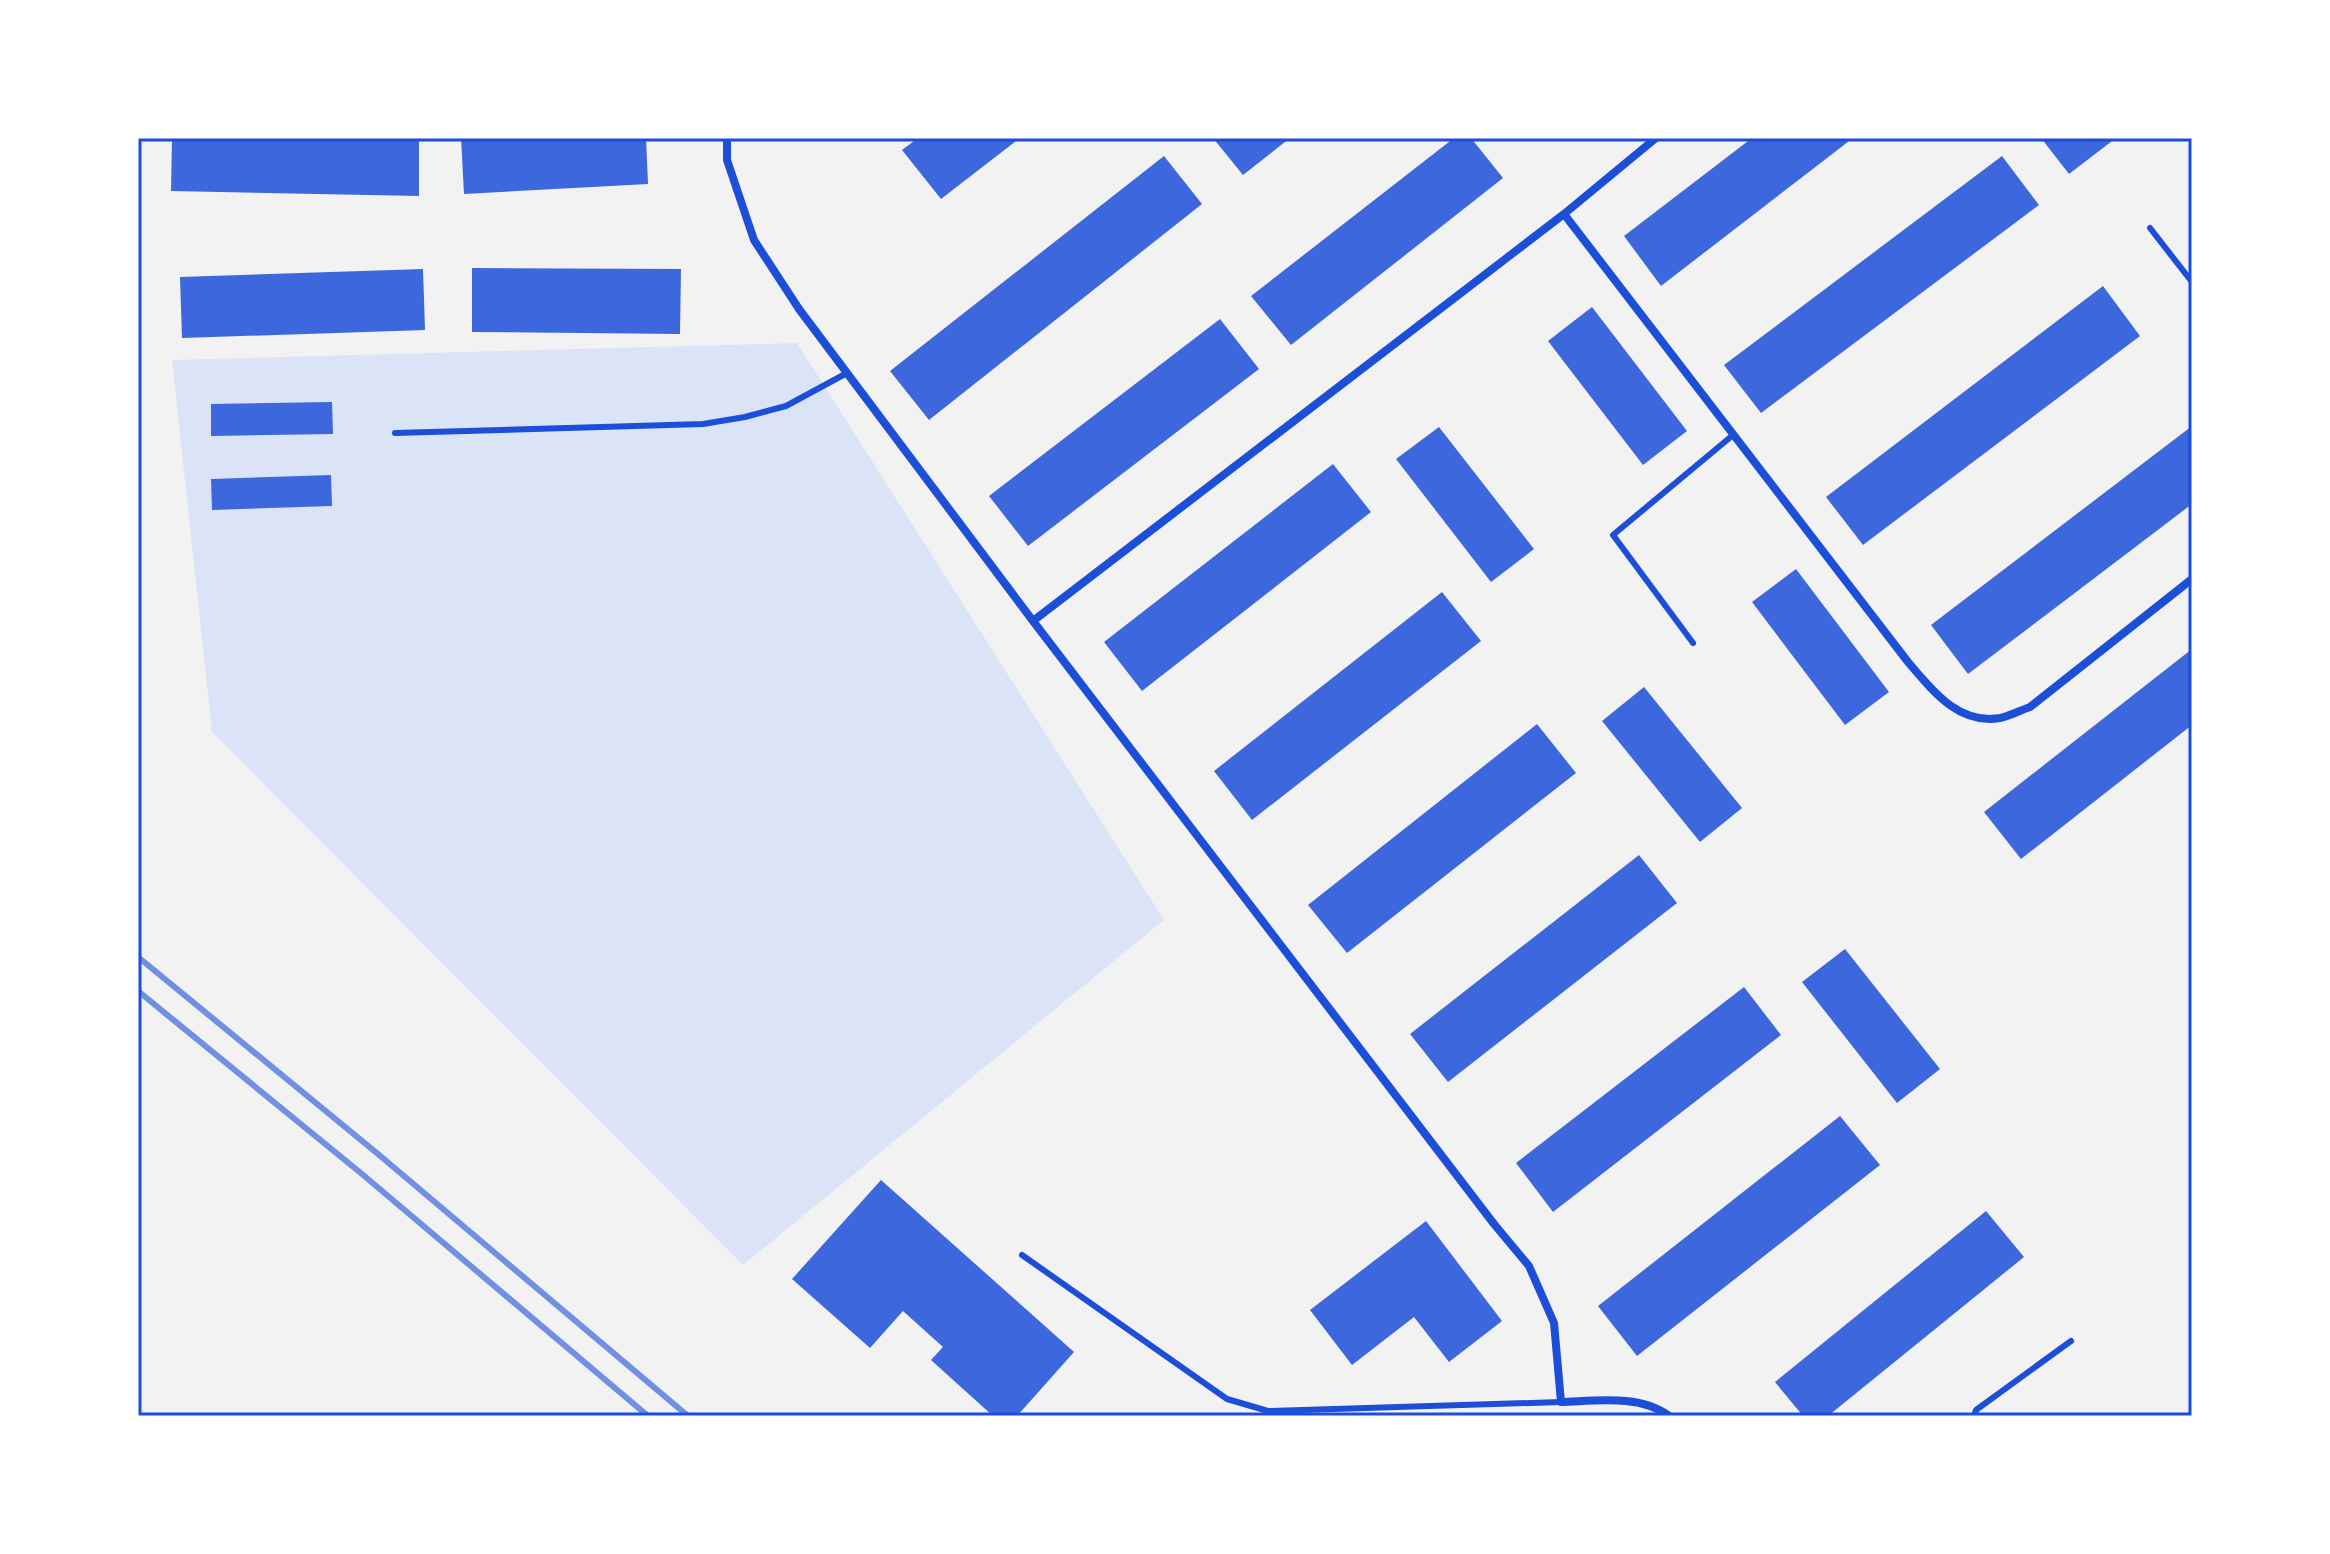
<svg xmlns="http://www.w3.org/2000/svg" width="2330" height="1554" font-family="Rubik,sans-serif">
	<rect width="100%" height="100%" fill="#f2f2f2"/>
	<path fill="#dbe4f7" d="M797,343l367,577 -421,345 -531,-533 -40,-372z"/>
	<path fill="#3d67dc" d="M172,138h247v58l-248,-5z
		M461,138h185l2,46 -184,10z
		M918,138h102l-79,61 -39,-49z
		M1213,138h77l-47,37z
		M1454,138h17l32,40 -212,167 -40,-49z
		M1752,138h101l-192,148 -37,-50z
		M2041,138h75l-47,36z
		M1164,156l38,48 -273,216 -39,-49z
		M2002,156l37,49 -278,208 -37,-48z
		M472,268l209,1 -1,65 -208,-2z
		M423,269l2,61 -243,8 -2,-61z
		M2103,286l37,50 -277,209 -37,-48z
		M1592,307l95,124 -44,34 -95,-124z
		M1220,319l39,50 -231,177 -39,-50z
		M332,402l1,32 -122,2v-32z
		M2192,426v78l-224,170 -37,-49z
		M1439,427l95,122 -43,33 -95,-123z
		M1333,464l38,48 -229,179 -38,-49z
		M331,475l1,31 -120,4 -1,-31z
		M1796,569l93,123 -44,33 -93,-123z
		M1442,592l39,49 -229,179 -38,-49z
		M2192,649v76l-171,134 -37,-47z
		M1644,687l98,121 -42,34 -98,-121z
		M1537,724l39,49 -229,180 -39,-48z
		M1639,855l38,48 -229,179 -38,-48z
		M1845,949l95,120 -43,34 -95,-121z
		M1744,987l37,48 -228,177 -37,-49z
		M1840,1116l40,49 -243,191 -39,-50z
		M881,1180l193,172 -57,64h-24l-62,-56 12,-13 -40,-36 -33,37 -78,-69z
		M1986,1211l38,46 -196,159h-25l-28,-34z
		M1426,1221l76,100 -53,41 -35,-45 -62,48 -42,-55z"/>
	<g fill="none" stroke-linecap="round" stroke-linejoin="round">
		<path stroke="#1d4ed8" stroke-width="6" d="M2150,228l42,54
			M395,433l308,-9 42,-7 41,-11 61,-33
			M1693,643l-80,-108 120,-100
			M1022,1255l205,144 41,12 293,-9
			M1974,1416l2,-6 95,-69"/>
		<path stroke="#1d4ed8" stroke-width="8" d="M727,138v22l27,80 45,69 234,312 461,603 35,42 25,57 7,79c34,-1 79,-8 108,14
			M1564,214l344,448c24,28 50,63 92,56 10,-2 21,-8 30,-11l162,-128
			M1033,621l531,-407 92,-76"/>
		<path stroke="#7290e2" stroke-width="6" d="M138,957l240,197 310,262
			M138,991l224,183 286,242"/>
	</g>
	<rect width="2330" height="1554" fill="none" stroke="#ffffff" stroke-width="280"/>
	<rect x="140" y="140" width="2050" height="1274" fill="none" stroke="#1d4ed8" stroke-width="3"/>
</svg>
